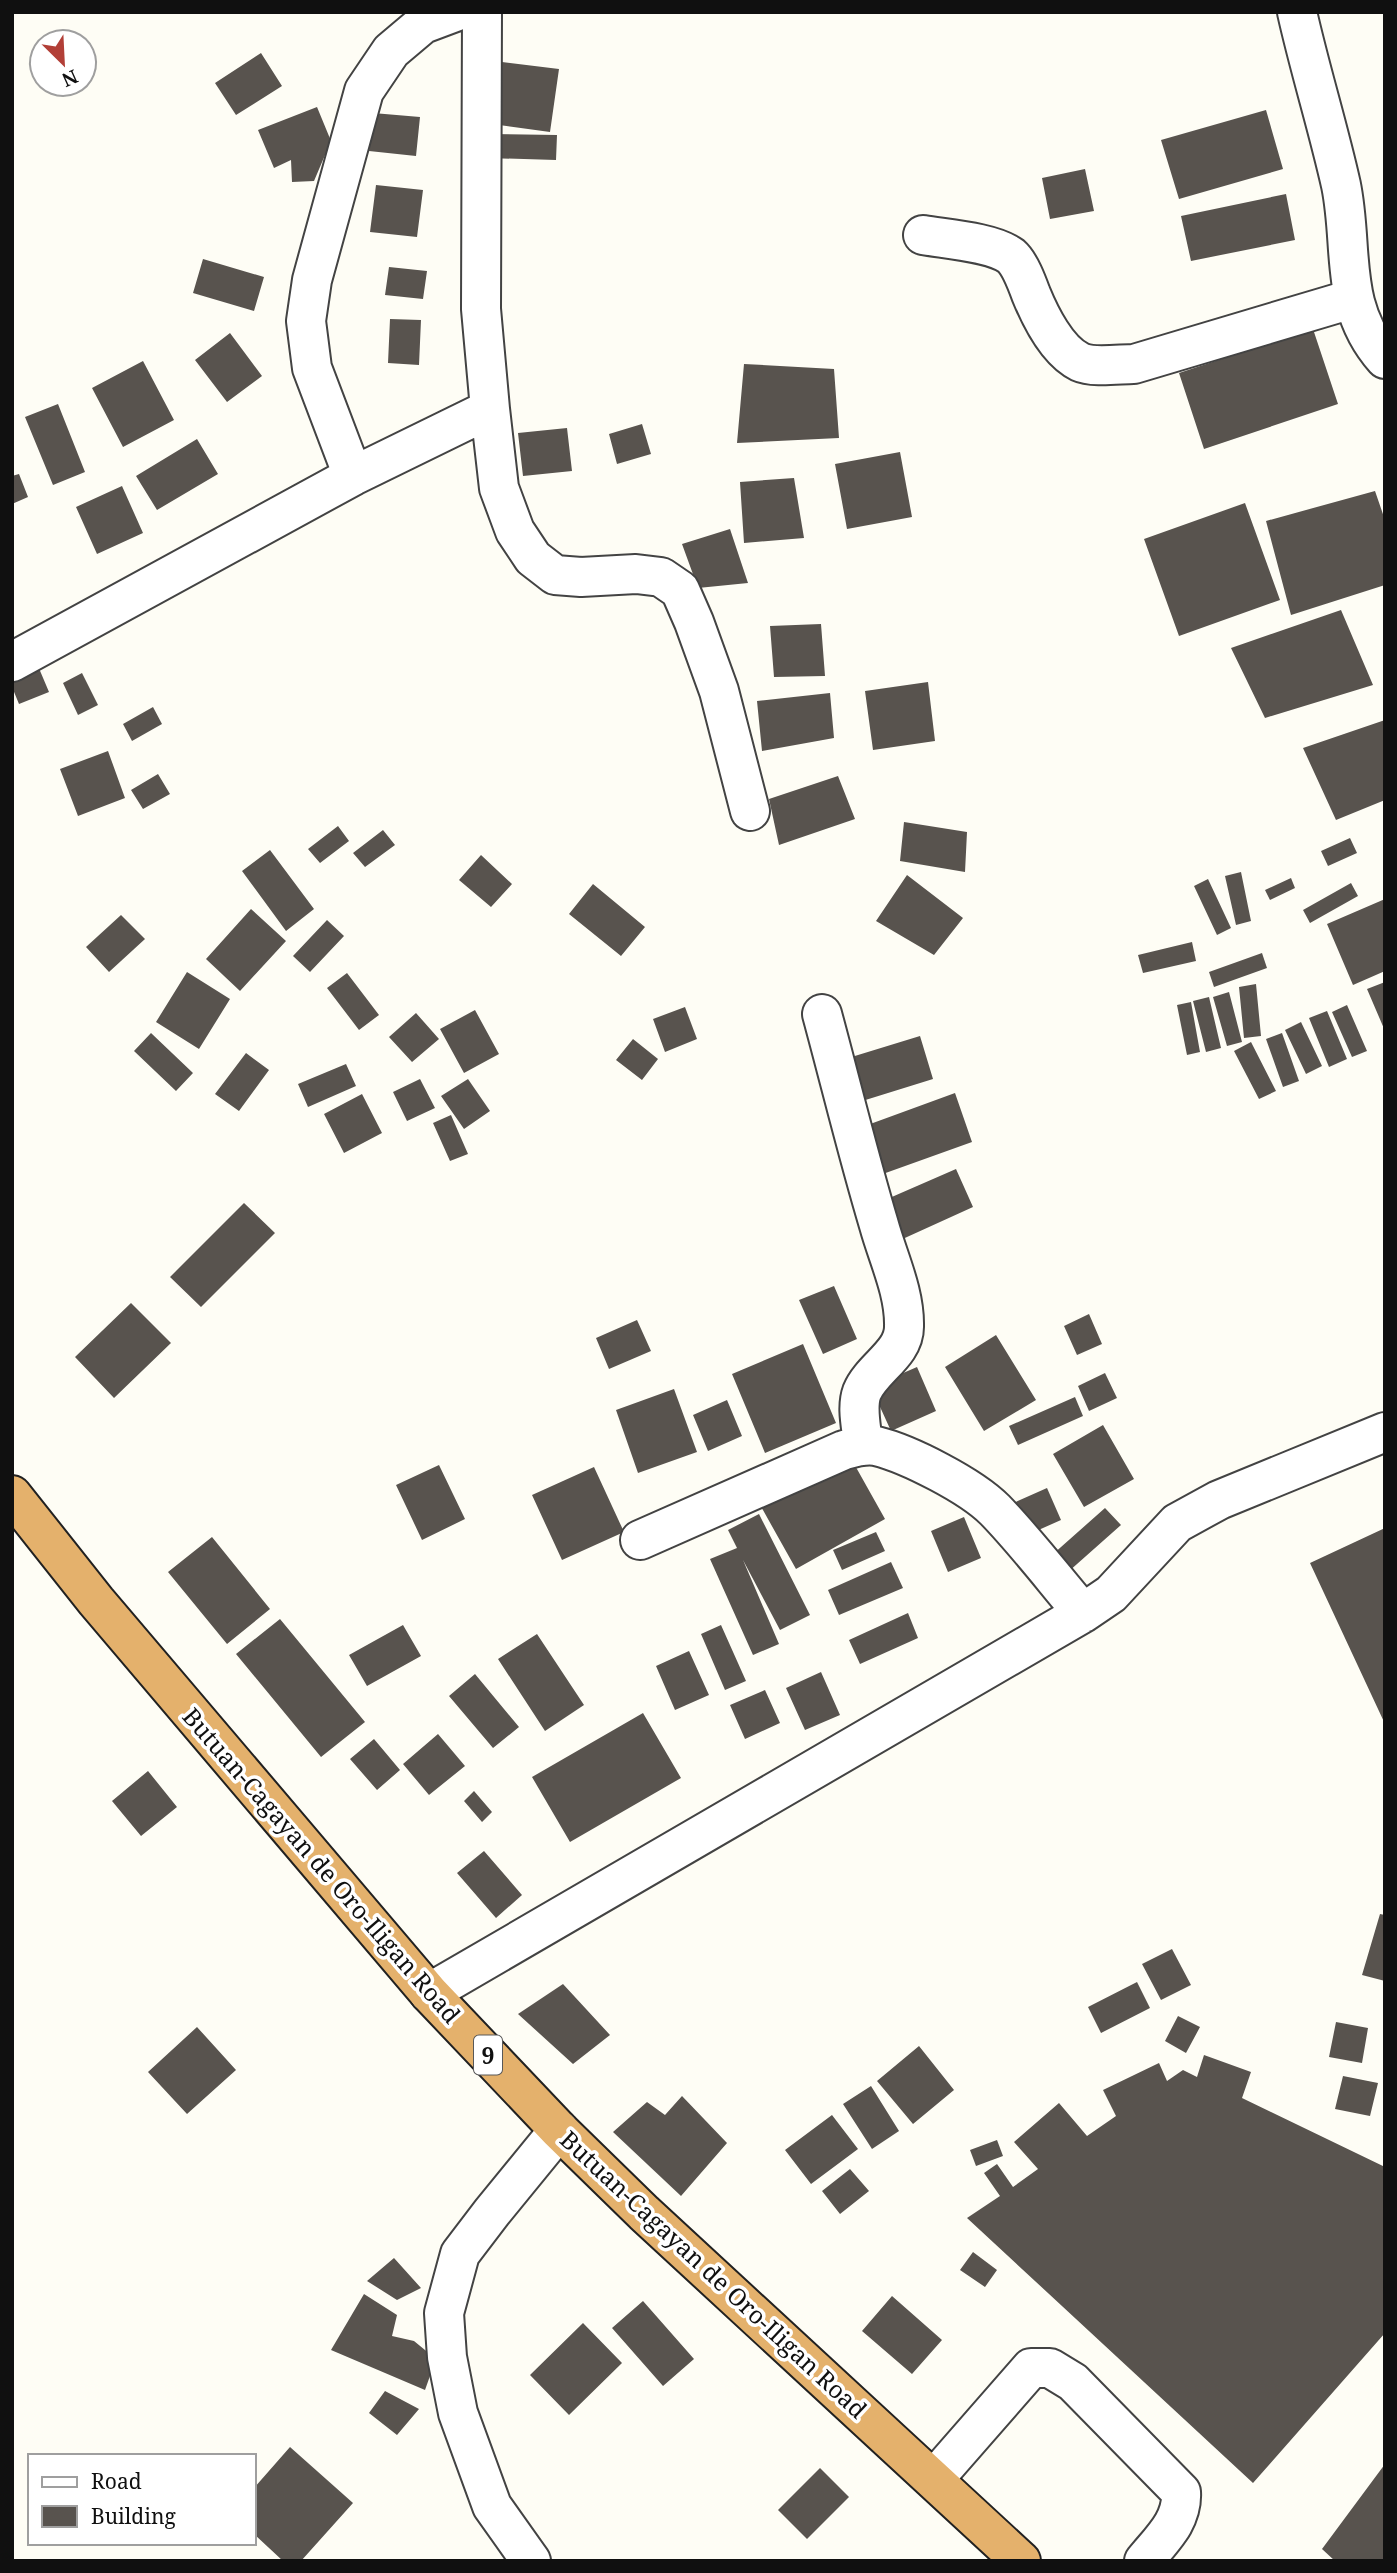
<svg xmlns="http://www.w3.org/2000/svg" width="1397" height="2573" font-family="'Noto Serif',serif">
	<rect width="100%" height="100%" fill="#fefdf5"/>
	<path fill="#58534e" d="M261,53l21,33 -46,29 -21,-32z
		M494,61l65,8 -9,63 -65,-9z
		M317,107l14,34 -17,40 -22,1 -1,-22 -17,8 -16,-38z
		M1266,110l17,59 -104,30 -18,-59z
		M373,113l47,4 -4,39 -47,-5z
		M487,134l70,1 -1,25 -69,-2z
		M1085,169l9,42 -44,8 -8,-41z
		M376,185l47,5 -6,47 -47,-5z
		M1286,194l9,46 -104,21 -10,-45z
		M203,259l61,18 -10,34 -61,-18z
		M389,267l38,4 -4,28 -38,-4z
		M390,319l31,1 -2,45 -31,-2z
		M1313,329l25,75 -134,45 -25,-76z
		M230,333l32,43 -35,26 -32,-42z
		M143,361l31,59 -51,27 -31,-59z
		M744,364l90,5 5,69 -102,5z
		M58,404l27,68 -32,13 -28,-68z
		M642,424l9,30 -34,10 -8,-30z
		M567,428l5,43 -49,5 -5,-43z
		M197,439l21,35 -61,36 -21,-34z
		M900,452l12,65 -65,12 -12,-65z
		M19,474l9,23 -16,7v-28z
		M794,478l10,60 -60,5 -4,-61z
		M122,486l21,47 -46,21 -21,-47z
		M1375,491l10,29v65l-94,30 -25,-94z
		M1245,503l35,97 -101,36 -35,-97z
		M730,529l18,54 -50,5 -16,-44z
		M1341,610l32,75 -108,33 -34,-70z
		M821,624l4,52 -51,1 -4,-51z
		M38,666l11,26 -30,12 -7,-17v-10z
		M82,673l16,32 -20,10 -15,-32z
		M928,682l7,59 -62,9 -8,-59z
		M830,693l4,45 -72,13 -5,-50z
		M153,707l9,17 -30,17 -9,-17z
		M1385,720v80l-49,20 -33,-72z
		M108,751l17,47 -47,18 -18,-47z
		M158,774l12,20 -27,15 -12,-19z
		M838,776l17,43 -76,26 -10,-46z
		M904,822l63,10 -2,40 -65,-11z
		M338,826l11,15 -29,22 -12,-14z
		M383,830l12,15 -30,22 -12,-14z
		M1350,838l7,15 -29,13 -7,-15z
		M270,850l44,59 -28,22 -44,-60z
		M481,855l31,29 -21,23 -32,-27z
		M1241,872l10,49 -15,4 -11,-49z
		M907,875l56,43 -29,37 -58,-34z
		M1291,878l4,10 -25,12 -5,-10z
		M1208,879l23,49 -14,7 -23,-49z
		M1351,883l7,13 -48,27 -7,-13z
		M593,884l52,43 -24,29 -52,-42z
		M1385,899v72l-32,14 -26,-61z
		M251,909l35,32 -46,50 -34,-32z
		M121,915l24,24 -36,33 -23,-25z
		M327,920l17,16 -34,36 -17,-16z
		M1192,942l4,19 -53,12 -5,-18z
		M1262,953l5,15 -53,19 -5,-15z
		M187,972l43,27 -31,50 -43,-27z
		M347,973l32,42 -20,15 -32,-42z
		M1385,982v49l-18,-42z
		M1256,984l5,52 -17,2 -5,-51z
		M1229,992l13,50 -15,4 -14,-49z
		M1209,997l12,51 -15,4 -13,-51z
		M1191,1002l9,50 -13,3 -10,-50z
		M1347,1005l20,46 -15,6 -20,-45z
		M685,1007l12,32 -32,13 -12,-33z
		M475,1010l24,44 -35,19 -24,-44z
		M1327,1011l20,48 -18,8 -20,-49z
		M416,1013l23,26 -27,23 -23,-25z
		M1301,1022l21,44 -16,8 -21,-44z
		M151,1033l42,40 -17,18 -42,-40z
		M1282,1033l17,48 -16,6 -17,-48z
		M920,1036l13,43 -74,23 -14,-43z
		M633,1039l25,20 -16,21 -26,-20z
		M1251,1042l25,49 -17,8 -25,-48z
		M246,1053l23,17 -30,41 -24,-17z
		M346,1064l10,22 -48,21 -10,-23z
		M420,1079l15,29 -28,13 -14,-29z
		M468,1079l22,32 -26,18 -23,-33z
		M955,1093l17,49 -92,33 -18,-48z
		M362,1094l20,39 -38,20 -20,-39z
		M451,1115l17,39 -18,7 -17,-38z
		M956,1169l17,38 -77,35 -18,-39z
		M244,1203l31,30 -74,74 -31,-30z
		M834,1286l23,53 -34,15 -24,-54z
		M131,1303l40,40 -57,55 -39,-41z
		M1089,1314l13,30 -25,11 -13,-29z
		M637,1320l14,31 -42,18 -13,-31z
		M996,1335l40,65 -52,31 -39,-64z
		M803,1344l33,79 -71,30 -33,-79z
		M917,1367l19,44 -45,20 -20,-44z
		M1105,1373l12,25 -28,13 -11,-25z
		M674,1389l23,63 -59,21 -22,-63z
		M1075,1397l8,19 -65,29 -9,-19z
		M727,1400l15,36 -34,15 -15,-36z
		M1103,1425l31,54 -50,28 -31,-53z
		M848,1453l37,66 -89,50 -37,-66z
		M439,1465l26,54 -43,21 -26,-55z
		M594,1467l30,65 -62,28 -30,-65z
		M1047,1488l14,32 -36,16 -14,-32z
		M1105,1508l16,17 -53,47 -16,-17z
		M759,1514l51,101 -30,15 -37,-70 36,84 -26,11 -43,-96 27,-11 -9,-18z
		M964,1517l17,41 -33,14 -17,-41z
		M1385,1528v196l-75,-161z
		M876,1532l9,19 -43,19 -9,-20z
		M212,1537l58,72 -43,35 -59,-72z
		M891,1562l12,26 -64,27 -11,-25z
		M908,1613l10,25 -58,26 -11,-24z
		M280,1619l85,103 -44,35 -85,-103z
		M403,1625l18,31 -54,30 -18,-31z
		M721,1625l25,56 -21,9 -24,-56z
		M537,1634l47,71 -39,26 -47,-72z
		M689,1651l20,44 -34,15 -19,-44z
		M821,1672l19,43 -35,15 -19,-42z
		M475,1674l44,53 -26,21 -44,-52z
		M765,1690l15,33 -35,16 -15,-34z
		M643,1713l38,65 -111,64 -38,-65z
		M438,1734l27,32 -36,29 -26,-31z
		M374,1739l26,31 -23,20 -27,-31z
		M148,1771l29,36 -36,29 -29,-35z
		M474,1791l18,21 -10,10 -18,-21z
		M484,1851l38,44 -26,23 -39,-45z
		M1380,1914l5,1v66l-23,-6z
		M1172,1949l19,36 -30,15 -19,-36z
		M1137,1982l13,26 -49,25 -13,-26z
		M563,1984l47,51 -37,29 -55,-50z
		M1178,2016l22,11 -14,26 -21,-12z
		M1336,2022l32,6 -6,35 -33,-6z
		M197,2027l39,43 -49,44 -39,-42z
		M919,2046l35,44 -41,34 -36,-43z
		M1204,2055l47,17 -9,26 143,69v166l-132,150 -286,-265 33,-22 -16,-23 13,-9 16,23 25,-18 -24,-27 45,-39 28,33 29,-20 -13,-26 56,-27 8,18 16,-11 14,7z
		M1343,2076l35,7 -8,33 -35,-7z
		M871,2086l28,45 -27,18 -29,-45z
		M682,2096l45,47 -46,53 -68,-64 34,-30 18,13z
		M832,2115l26,34 -47,35 -26,-34z
		M997,2140l6,16 -27,10 -6,-16z
		M850,2169l19,22 -29,23 -18,-23z
		M973,2252l24,18 -12,17 -25,-17z
		M394,2258l27,30 -24,12 -30,-19z
		M364,2294l33,21 -5,21 22,5 22,18 -11,31 -94,-40z
		M892,2296l50,44 -30,34 -50,-43z
		M643,2301l51,58 -31,27 -51,-58z
		M583,2323l39,40 -53,52 -39,-40z
		M385,2391l34,18 -22,26 -28,-22z
		M290,2447l63,56 -52,58h-18l-29,-27v-46z
		M1385,2464v97h-50l-13,-12z
		M820,2468l29,29 -42,42 -29,-29z"/>
	<g fill="none" stroke-linecap="round" stroke-linejoin="round">
		<g stroke="#434343" stroke-width="42">
			<path id="minor" d="M1297,12c13,58 31,115 44,173 13,63 -3,121 44,174
				M923,235c23,4 69,7 88,21 9,8 16,27 20,38 9,22 26,57 49,68 13,6 40,2 54,2l218,-65
				M490,409l9,79 16,43 18,27 22,17 26,2 55,-3 25,3 19,13 14,32 25,69 31,120
				M353,476l-41,-108 -6,-47 6,-41 52,-189 27,-40 32,-27 32,-12
				M12,662l341,-186 137,-67 -9,-100 1,-297
				M822,1014c19,70 36,141 57,211 9,33 26,67 25,102 0,27 -32,41 -42,65 -6,16 0,37 1,53
				M640,1540l204,-90c11,-3 21,-6 32,-4 33,8 95,40 119,64 31,32 59,69 88,103
				M429,1993l654,-380 28,-19 66,-71 42,-23 166,-68
				M934,2479l97,-111h19l23,14 108,110c2,29 -20,48 -37,69
				M531,2561l-39,-55 -34,-93 -11,-56 -3,-44 16,-59 32,-42 67,-82"/>
		</g>
		<g stroke="#212121" stroke-width="42">
			<path id="highway" d="M12,1495l84,106 333,392 130,137 85,83 377,348"/>
		</g>
		<use href="#minor" stroke="#fff" stroke-width="38"/>
		<use href="#highway" stroke="#e4b16c" stroke-width="38"/>
	</g>
	<g text-anchor="middle" dominant-baseline="central" stroke-width="7" stroke-linejoin="round" paint-order="stroke">
		<rect fill="#fff" stroke="#585858" stroke-width="2" x="474" y="2035.5" width="28" height="39" rx="5"/>
		<g font-size="23" font-weight="bold" fill="#101010">
			<text x="488" y="2055">9</text>
		</g>
		<g font-size="24" fill="#101010" stroke="#fff">
			<text transform="translate(322 1865) rotate(49)">Butuan-Cagayan de Oro-Iligan Road</text>
			<text transform="translate(714 2274) rotate(43)">Butuan-Cagayan de Oro-Iligan Road</text>
		</g>
	</g>
	<rect width="1397" height="2573" fill="none" stroke="#101010" stroke-width="28"/>
	<rect x="28" y="2454" width="228" height="91" fill="#ffffff" stroke="#9f9f9f" stroke-width="2"/>
	<rect x="42" y="2477" width="35" height="10" fill="#ffffff" stroke="#9f9f9f" stroke-width="2"/>
	<text x="91" y="2489" font-size="21" fill="#101010">Road</text>
	<rect x="42" y="2506" width="35" height="21" fill="#58534e" stroke="#9f9f9f" stroke-width="2"/>
	<text x="91" y="2524" font-size="21" fill="#101010">Building</text>
	<g transform="translate(63 63) rotate(156)"><circle r="33" fill="#ffffff" stroke="#9f9f9f" stroke-width="2"/>
	<path d="M0-5L12 26L0 18L-12 26Z" fill="#b23f37"/>
	<text y="-10" font-size="19" font-weight="bold" text-anchor="middle" fill="#101010">N</text>
	</g>
</svg>
